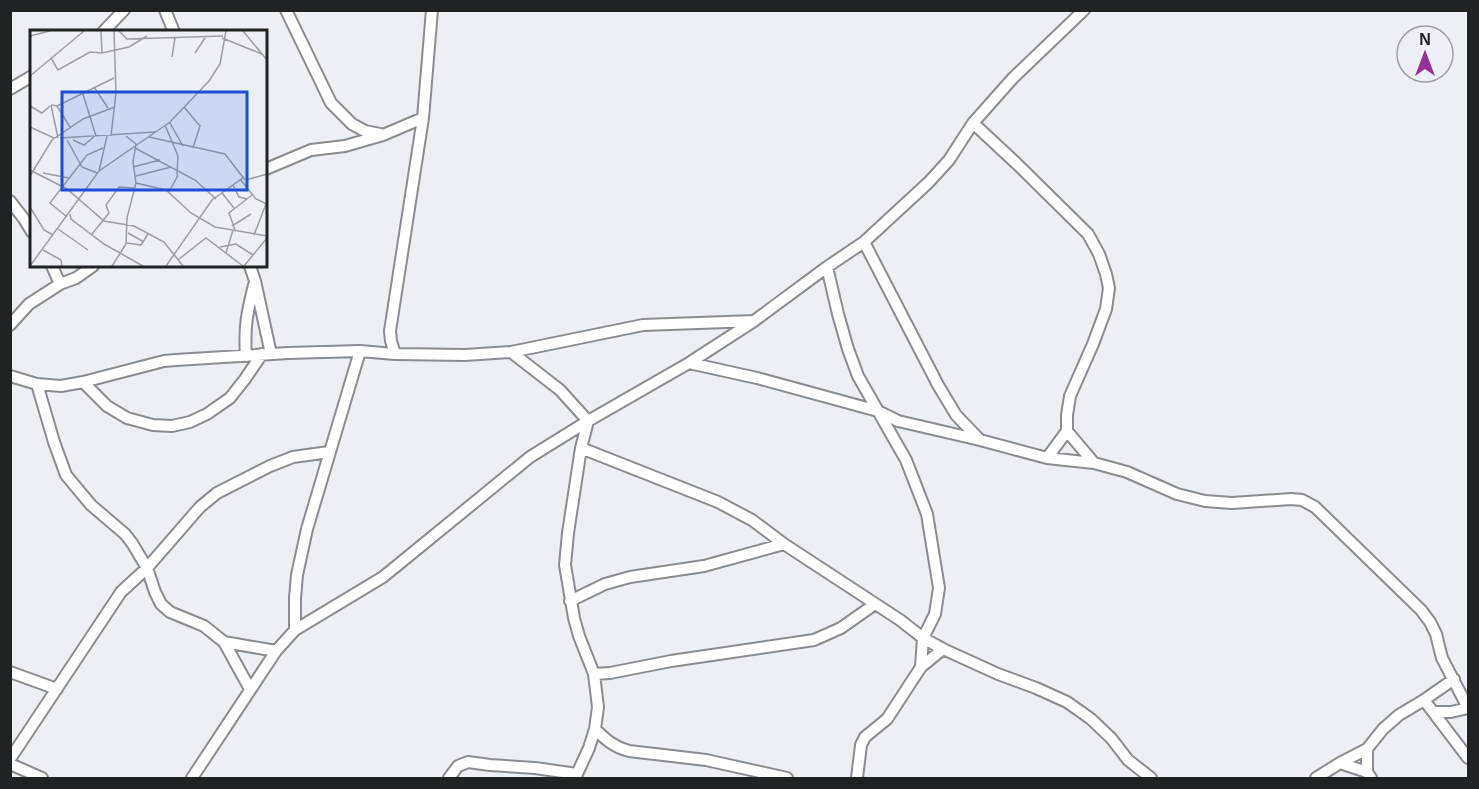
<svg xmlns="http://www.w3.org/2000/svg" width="1479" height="789" font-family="Helvetica,sans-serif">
	<rect width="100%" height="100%" fill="#ecf0f6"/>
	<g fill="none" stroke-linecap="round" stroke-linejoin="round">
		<g stroke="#898c91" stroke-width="14">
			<path id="street" d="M165,10l9,22
				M286,10l45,93 21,21 13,7 15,3
				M103,32l21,-22
				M10,89l22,-13
				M973,123l43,40 72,71 11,20 7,20 3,14 -3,21 -13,35 -23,52 -3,19v16l-20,27
				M266,169l45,-19 34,-4 38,-11 40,-17
				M10,201l14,18 8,13
				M864,242l74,143 18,30 24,25
				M52,266l8,18
				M250,266l5,15 16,73
				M827,267l11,47 10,35 10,27 48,84 21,54 12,74 -4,26 -12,24 -2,29
				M10,325l19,-21 31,-20 16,-6 17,-12
				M511,352l49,38 28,31 -7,27 -13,85 -3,32 9,53 5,18 15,38 4,33 -3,22 -6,19 -12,26 -1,4
				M395,354l-4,-13 -1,-10 33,-213 9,-108
				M246,356c-2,-29 1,-43 8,-71
				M689,363l68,15 121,33 20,10 82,19 67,18 47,5 33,9 50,22 28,7 27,2 59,-4 11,1 13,7 106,103 9,12 6,12 6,24 26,50
				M10,376l27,8 24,2 22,-4 81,-21 12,-1 112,-7 72,-2 35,3 70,1 46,-3 132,-27 111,-4
				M83,382l24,24 20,12 26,7 19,1 18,-4 17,-8 23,-16 15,-19 17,-25
				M37,384l17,58 12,33 25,30 34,29 7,9 15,25 8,24 6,12 9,8 34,14 20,16 26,47
				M1067,431l27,32
				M581,448l137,54 34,18 32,24 116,76 23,18 20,11 55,25 38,14 31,14 24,17 20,19 17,22 23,18
				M570,601l35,-17 25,-7 74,-11 80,-22
				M295,630v-32l2,-23 10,-46 53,-178
				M224,642l52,9
				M10,672l47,17
				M594,674l16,-1 61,-12 143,-21 27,-12 34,-24
				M1424,700l44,58
				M1435,712h16l17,-4
				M595,729c11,11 19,18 34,22l77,9 81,18
				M1367,749v23l4,6
				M10,759l111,-167 26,-24 53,-61 17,-14 53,-27 23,-9 36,-5
				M1340,763l27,9
				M10,764l32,14
				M192,778l84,-127 19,-21 88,-53 147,-120 58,-36 101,-58 65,-42 73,-54 37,-25 65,-60 20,-22 24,-37 40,-45 71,-68
				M449,778l9,-12 10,-4 22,3 45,3 42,6
				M857,778l4,-33 4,-8 22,-18 34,-52 22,-18
				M1316,778l24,-15 27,-14 16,-20 16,-14 25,-15 30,-21"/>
		</g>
		<use href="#street" stroke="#fff" stroke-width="10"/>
	</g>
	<g transform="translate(30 30)">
		<rect width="237" height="237" fill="#ecf0f6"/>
		<path fill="none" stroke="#9b9ea2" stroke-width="1.5" d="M71,1l1,22M89,1l8,8 96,-3M213,1l24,29M0,6l20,-5M192,8l40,16M165,23l10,-15M142,27l3,-19M21,28l7,12 32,-18 12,1 27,-6 18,-11M0,46l54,-45M64,57l14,21M52,61l14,45M21,75l7,33M21,75l6,1 13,21M0,76l12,7 8,-7M27,76l57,-28M154,77l16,19 -7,22M140,93l13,23M135,95l13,31 -1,19M0,97l24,11M81,106l5,-43 -2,-62M119,107l76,17 20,26M30,108l95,-6M37,110l15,27 15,6M43,110l11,5 11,-9M105,118l60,32 21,19M103,137l27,-7M0,140l37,19 37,32 30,5 30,16 19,24M69,141l8,-35M13,143l26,5M0,146l22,-36 31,-21 32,-12M106,146l35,-9M210,149l16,20 11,5M216,150l21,-6M106,153l30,7 25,23 24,14 52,9M203,155l6,12 8,2M139,162l9,-17M192,163l12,15M0,177l14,23 9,5M40,184l1,5 33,25 39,22M37,187l-17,-14 37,-48 16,-7M202,196l19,-12M28,199l30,21M205,200l-6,-17 23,-18M98,203l16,9M62,204l17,-21 -3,-8 13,-18 15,1M224,205l12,-31M97,213l14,2 7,-11M190,217l16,-3 17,11M13,220l18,10 1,6M196,223l7,-23M149,229l27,-21 37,28M0,236l69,-95 71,-49 39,-41 11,-17 6,-33M82,236l14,-22 1,-26 9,-35 -3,-21 3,-18 -10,-8M136,236l46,-66 32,-23M214,236l23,-28"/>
		<path fill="#1d4ed8" fill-opacity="0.15" stroke="#1d4ed8" stroke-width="3" d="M32,62h185v98h-185z"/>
		<rect width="237" height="237" fill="none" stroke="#212224" stroke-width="3"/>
	</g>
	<rect width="1479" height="789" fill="none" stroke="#212224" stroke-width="24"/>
	<g transform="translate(1425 54)"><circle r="28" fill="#ecf0f6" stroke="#9b9ea2" stroke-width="1.5"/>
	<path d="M0-4.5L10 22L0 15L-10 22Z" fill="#953198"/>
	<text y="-9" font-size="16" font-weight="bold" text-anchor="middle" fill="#212224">N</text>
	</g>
</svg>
